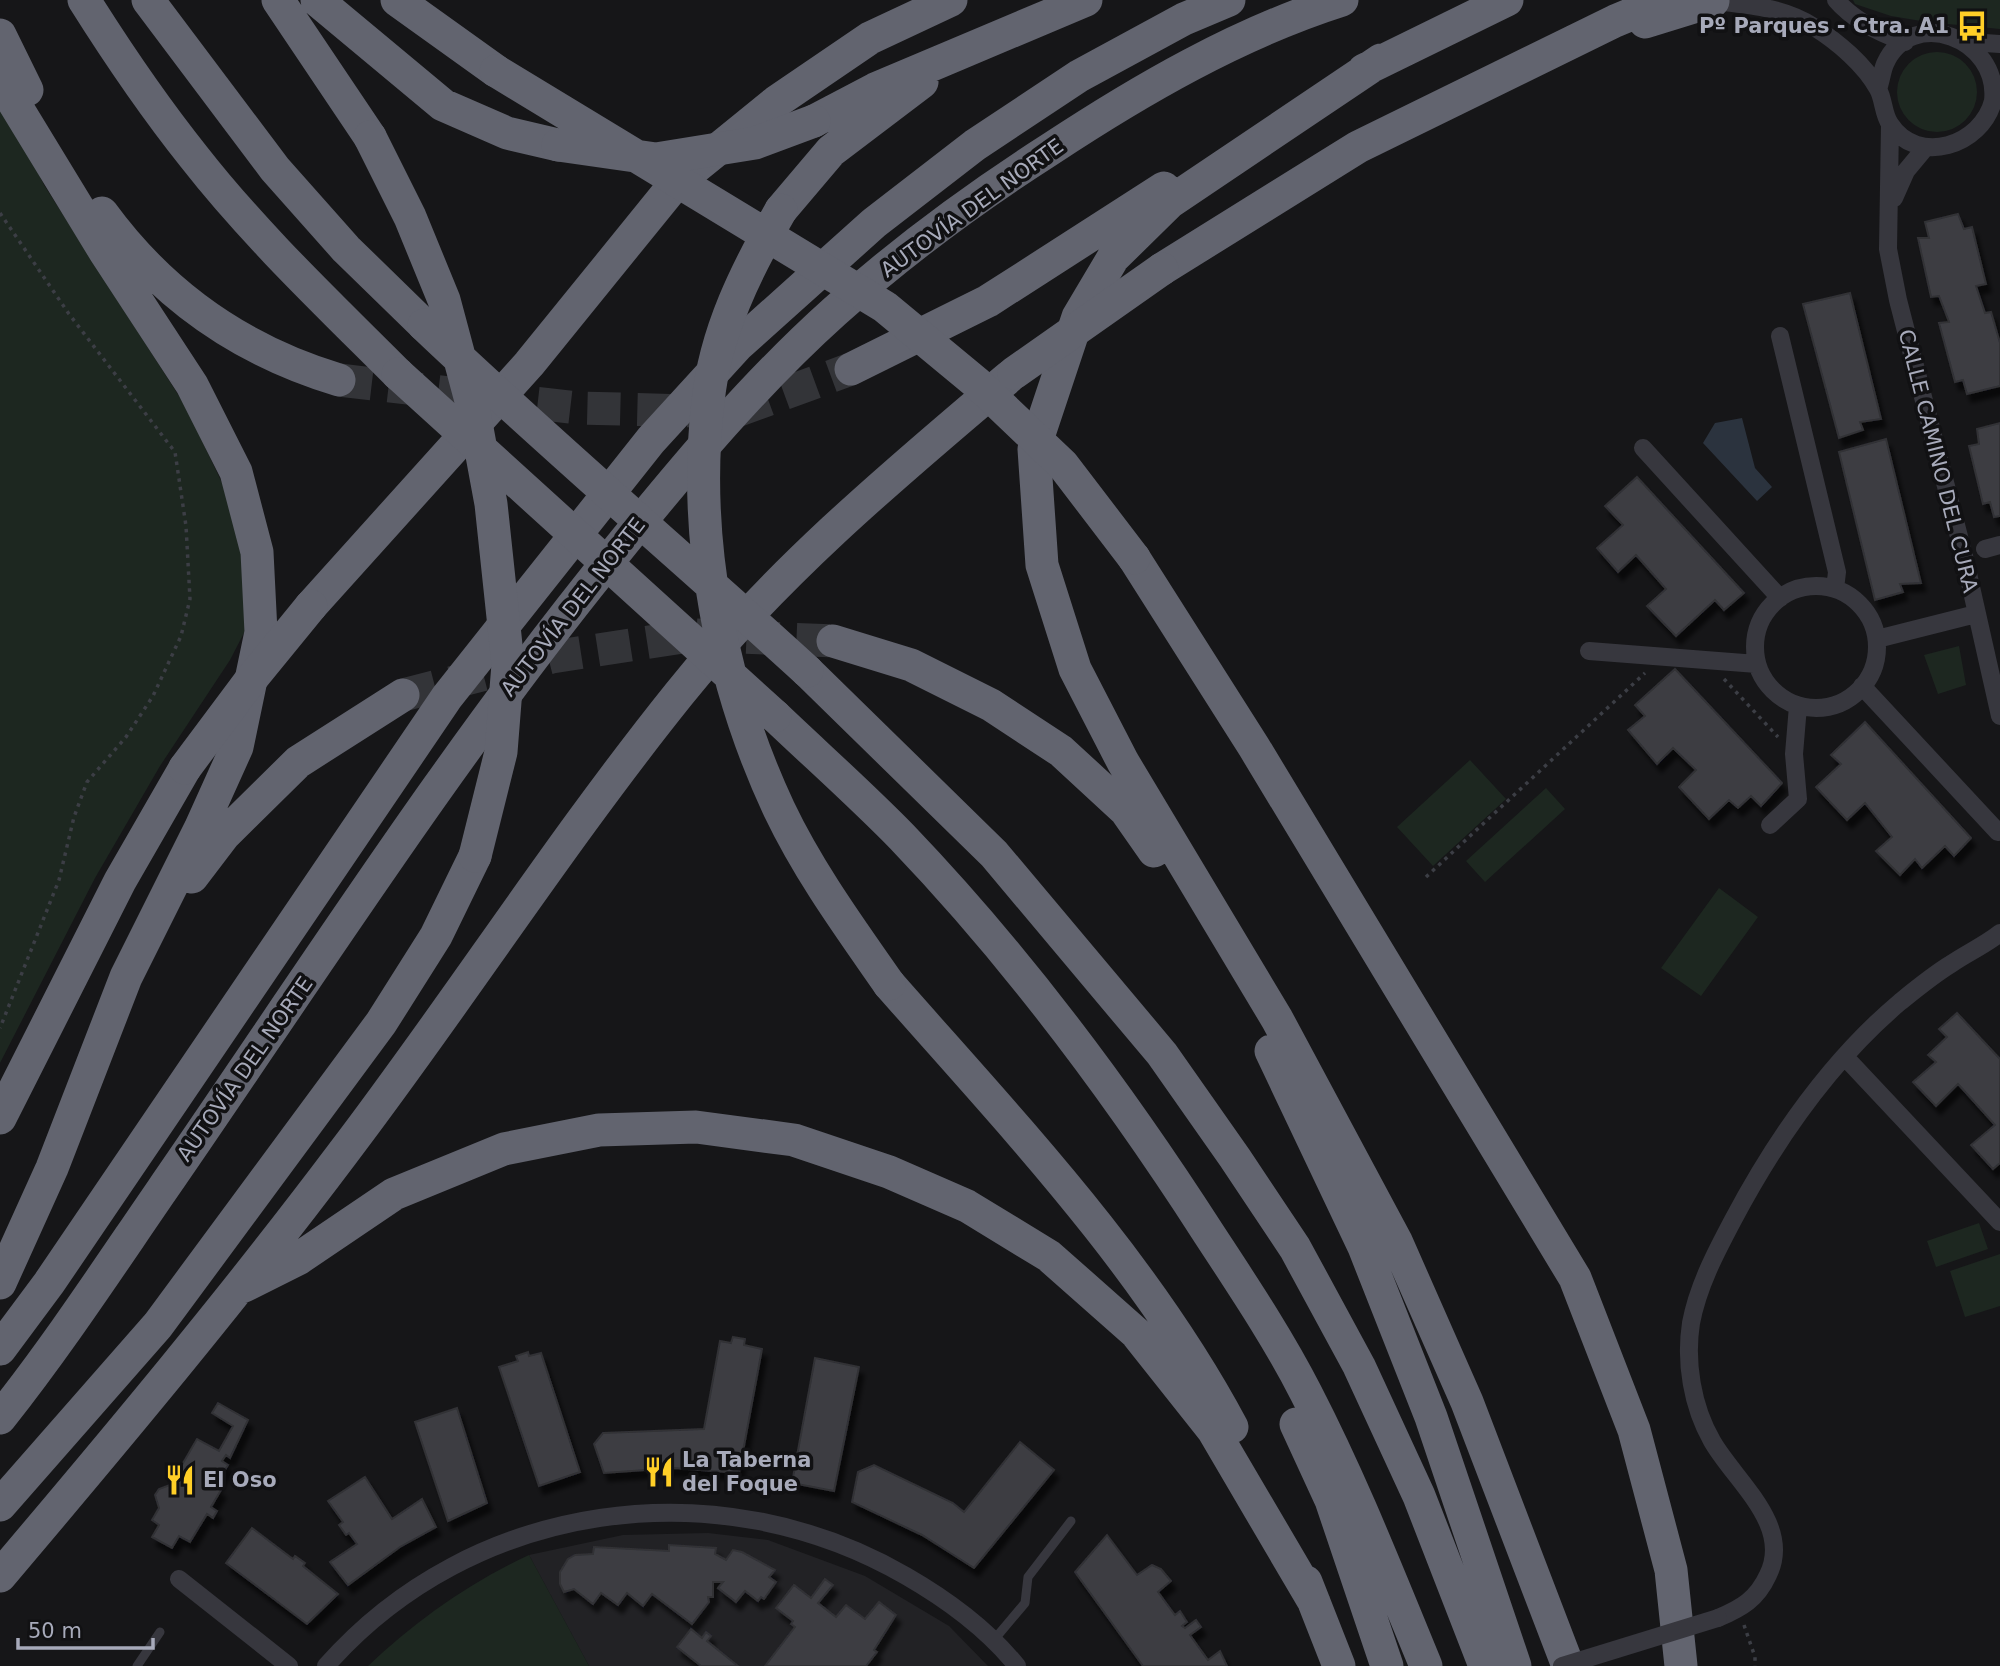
<svg xmlns="http://www.w3.org/2000/svg" width="2000" height="1666" font-family="'DejaVu Sans',sans-serif">
	<defs>
		<filter id="shadow"><feDropShadow dx="4.5" dy="8" stdDeviation="2" flood-color="#0009"/></filter>
	</defs>
	<rect width="100%" height="100%" fill="#161618"/>
	<path fill="#222225" d="M708,1533l60,7 97,36 84,50 39,40h-399l-60,-111 94,-20z"/>
	<path fill="#1d2720" d="M1853,0h147v29l-73,-7 -36,-6 -36,-12z
		M1897 92a40 40 0 1 1 80 0a40 40 0 1 1-80 0Z
		M0,95l44,90 142,222 37,78 19,70 5,72 -17,33 -70,106 -65,112 -95,185z
		M1959,646l7,39 -28,9 -14,-39z
		M1470,760l36,39 -73,67 -36,-39z
		M1546,788l19,21 -80,73 -19,-21z
		M1719,888l39,29 -57,79 -40,-28z
		M1979,1223l9,26 -52,18 -9,-26z
		M2000,1254v52l-35,11 -15,-46z
		M529,1555l60,111h-221c47,-45 102,-84 161,-111z"/>
	<path fill="#2b333e" d="M1742,418l13,50 17,19 -15,14 -54,-58 12,-20z"/>
	<path fill="#3d3e43" stroke="#303035" stroke-width="2" filter="url(#shadow)" d="M1958,214l6,15 8,-2 14,57 -10,2 9,27 6,-1 9,31v43l-33,8 -4,-14 -8,2 -16,-59 10,-1 -10,-26 -8,1 -13,-59h11l-4,-16z
		M1850,293l31,126 -21,3 3,8 -24,8 -36,-134z
		M2000,423v93l-6,1 -4,-15 -7,2 -14,-58 10,-2 -2,-15z
		M1886,439l35,144 -21,1 3,8 -28,8 -36,-148z
		M1637,477l107,116 -20,17 -9,-10 -39,36 -29,-30 19,-17 -30,-34 -18,17 -21,-24 26,-23 -18,-19z
		M1675,669l107,114 -21,23 -10,-10 -13,12 -9,-8 -20,19 -30,-32 17,-17 -23,-22 -16,16 -29,-34 17,-14 -10,-11z
		M1865,722l106,116 -17,18 -9,-10 -23,22 -7,-9 -15,16 -24,-24 16,-14 -27,-34 -18,17 -31,-33 25,-23 -10,-9z
		M1957,1013l43,46v104l-7,6 -22,-24 24,-20 -37,-41 -22,22 -23,-24 23,-20 -8,-7 19,-18 -8,-8z
		M733,1337l12,2 -1,6 18,4 -23,124 -65,-5 -70,5 -10,-29 9,-11 101,-4 16,-88 11,2z
		M528,1352l1,4 12,-3 39,119 -41,14 -40,-119 19,-6 -2,-5z
		M815,1358l44,9 -25,124 -42,-8z
		M218,1403l30,17 -18,38 -4,-3 -4,6 6,4 -13,21 6,4 -10,17 6,4 -4,7 -6,-4 -17,28 -11,-6 -7,12 -20,-11 7,-12 -7,-5 7,-12 -4,-13 4,-6 11,-4 4,-6 -7,-5 5,-8 7,4 18,-31 22,12 14,-25 -21,-13z
		M457,1408l30,95 -39,18 -33,-99z
		M1020,1442l34,28 -80,98 -52,-33 -70,-33 6,-30 16,-7 79,38 11,9z
		M365,1477l27,42 30,-20 14,28 -36,20 -52,38 -18,-23 27,-18 -8,-11 -3,2 -7,-10 4,-3 -15,-21z
		M252,1528l41,31 2,-3 10,7 -2,3 35,28 -31,30 -81,-61z
		M1107,1535l30,40 15,-10 9,4 10,12 -13,11 17,23 5,-4 7,11 -5,4 3,2 11,-8 5,7 -11,8 18,25 12,-9 7,15h-84l-68,-94z
		M669,1545l47,3 -1,6 11,6 7,-10 9,2 33,18 -6,7 7,5 -12,17 -3,-2 -3,4 -13,-10 -9,11 -18,-14 5,-6h-10v15h-5l1,5 -17,22 -40,-30 -9,12 -16,-13 -9,12 -17,-12 -8,11 -19,-15 -10,3 -4,-8v-12l8,-13 7,-4 18,-1 1,-7 75,4z
		M825,1579l8,6 -15,18 18,14 10,-12 19,14 14,-17 17,13 -22,35 3,2 -11,14h-101l30,-39 -4,-3 2,-3 -17,-13 18,-23 17,13z
		M691,1629l11,9 4,-6 5,4 -4,5 31,25h-37l-24,-19z"/>
	<g fill="none" stroke-linecap="round" stroke-linejoin="round">
		<path stroke="#333438" stroke-width="33" stroke-dasharray="33 17" stroke-linecap="butt" d="M339,380l238,28 157,4 117,-43
			M403,695l149,-38 143,-22 138,6"/>
		<path stroke="#3c3e45" stroke-width="3.5" stroke-dasharray="3.5 5" stroke-linecap="butt" d="M0,213l69,101 106,138 11,74 4,73 -9,37 -28,60 -27,41 -39,45 -13,35 -15,63 -59,148
			M1724,679l54,58
			M1426,877l219,-204
			M1744,1625l11,32v9"/>
		<path stroke="#37373e" stroke-width="9" d="M993,1641l32,-38 3,-26 43,-56
			M137,1666l23,-34"/>
		<path stroke="#37373e" stroke-width="18" d="M1836,0c18,21 43,33 69,42
			M1713,1c35,4 70,6 101,26 24,15 51,38 64,62 6,11 5,25 12,35 28,43 92,21 103,-23 7,-63 -82,-96 -108,-37 -3,7 -4,17 -7,25
			M1969,42l31,2
			M1890,125l-2,124 10,51 66,256 36,160
			M1894,198l12,-27 20,-24
			M1780,336l57,236 -2,17
			M1643,448l137,150
			M1985,549l15,-4
			M1755 647a61 61 0 1 1 122 0a61 61 0 1 1-122 0Z
			M1877,639l99,-25
			M1589,651l168,13
			M1862,686l136,146
			M1770,825l28,-26 -4,-45 4,-48
			M1845,1057l155,165
			M179,1579l110,87
			M1718,1618c24,-10 39,-19 50,-43 25,-50 -34,-95 -56,-134 -20,-35 -27,-79 -21,-118 7,-37 25,-71 42,-103 43,-81 96,-158 167,-218 16,-13 33,-27 51,-38 16,-11 34,-19 49,-31
			M326,1666c146,-166 392,-199 580,-90 40,23 82,54 111,90"/>
		<path stroke="#62646f" stroke-width="33" d="M84,0c34,54 70,107 110,157 61,78 134,147 204,217
			M148,0l127,169 71,80 78,76
			M278,0l92,137
			M317,0l126,105 64,28 51,12
			M397,0l99,71
			M1645,22l68,-21
			M0,35l27,55
			M1381,60l-211,142 -57,56 -35,59 -44,132 8,116 33,104 48,93 154,257 119,222 71,161 101,264
			M1364,70l143,-70
			M0,71l13,30 92,151 87,133 44,87 21,80 4,80 -24,115 -37,82 -74,148 -74,191 -52,115
			M814,121l61,-32 211,-89
			M781,210l50,-59 91,-69
			M102,213c60,82 140,138 237,167
			M1162,269l196,-122 257,-126 50,-21
			M851,369l137,-68 176,-113
			M1134,558l120,189 321,531 59,152 37,140 10,96
			M311,606l218,-242 146,-180 101,-82 94,-64 81,-38
			M833,641l78,24 80,40 70,46 65,60 28,40
			M807,671l187,183 168,200 73,104 60,90 64,118 60,130 66,170
			M775,716c42,40 86,79 127,121 115,120 217,257 307,397 34,52 69,104 97,159 46,89 82,181 120,273
			M192,877l32,-42 74,-73 105,-67
			M889,984c122,139 255,278 343,443
			M1271,1051l93,196 67,170 84,249
			M0,1118l120,-237 65,-113
			M244,1286l54,-27 96,-65 110,-45 95,-19 97,-3 98,13 95,32 78,34 82,50 87,77 77,97 101,172
			M0,1349l49,-66 398,-586 204,-257 86,-94 137,-123 101,-78 104,-69 105,-57 45,-19
			M0,1418c58,-73 109,-151 162,-228 149,-216 291,-439 457,-642 67,-83 136,-165 215,-236 67,-60 140,-114 215,-162 91,-60 189,-117 293,-150
			M1296,1424l35,76 56,166
			M0,1505l158,-180 223,-302 55,-87 39,-80
			M0,1576c117,-138 234,-278 343,-423 115,-151 217,-311 336,-459 96,-120 214,-219 330,-317
			M1306,1582l33,84"/>
		<path stroke="#37373e" stroke-width="18" d="M1562,1666l156,-48"/>
		<path stroke="#62646f" stroke-width="33" d="M496,71l389,236 93,77 85,81 71,93
			M370,137l40,80 34,83 30,112 17,92 17,160 -7,88 -26,104
			M558,145l98,14 99,-16 59,-22
			M781,210c-34,59 -66,122 -73,192 -16,137 13,283 71,407 30,63 71,119 110,175
			M424,325c125,119 256,230 383,346
			M1014,373l148,-104
			M398,374l377,342
			M185,768l68,-91 58,-71"/>
	</g>
	<defs>
		<g id="bus-bare" transform="scale(2.415)"><path d="M-5-6H5V4H4V6H2V4H-2V6H-4V4H-5ZM-3.5-4V0h7V-4ZM-3.5 1.2v1.5H-2V1.2ZM2 1.2v1.5H3.5V1.2Z" fill="#ffcf27" stroke="#111113" stroke-width="2.5" paint-order="stroke"/></g>
		<g id="restaurant-bare" transform="scale(2.415)"><path d="M-5-6h1v4h1v-4h1v4h1v-4h1v5L-1.5 .5V6h-2V.5L-5-1ZM5-6V6H3V1.5H1.5Q1.5-4 5-6Z" fill="#ffcf27" stroke="#111113" stroke-width="2.5" paint-order="stroke"/></g>
	</defs>
	<g fill-rule="evenodd">
		<use href="#bus-bare" x="1972" y="26"/>
		<use href="#restaurant-bare" x="659" y="1472"/>
		<use href="#restaurant-bare" x="180" y="1480"/>
	</g>
	<g text-anchor="middle" dominant-baseline="central" stroke-width="7" stroke-linejoin="round" paint-order="stroke">
		<g font-size="21" font-weight="bold" fill="#a7aaba" stroke="#111113" text-anchor="start">
			<text x="1949" y="26" text-anchor="end">Pº Parques - Ctra. A1</text>
			<text x="682" y="1460">La Taberna<tspan x="682" dy="24">del Foque</tspan></text>
			<text x="203" y="1480">El Oso</text>
		</g>
		<g font-size="21" fill="#a7aaba" stroke="#111113">
			<text transform="translate(972 208) rotate(-36)">AUTOVÍA DEL NORTE</text>
			<text transform="translate(1938 461) rotate(76)">CALLE CAMINO DEL CURA</text>
			<text transform="translate(573 607) rotate(-52)">AUTOVÍA DEL NORTE</text>
			<text transform="translate(245 1069) rotate(-55)">AUTOVÍA DEL NORTE</text>
		</g>
	</g>
	<path d="M18 1638v10h135v-10" fill="none" stroke="#a7aaba" stroke-width="3.5"/>
	<text x="28" y="1638" font-size="21" fill="#a7aaba" stroke="#111113" stroke-width="5" paint-order="stroke">50 m</text>
</svg>
